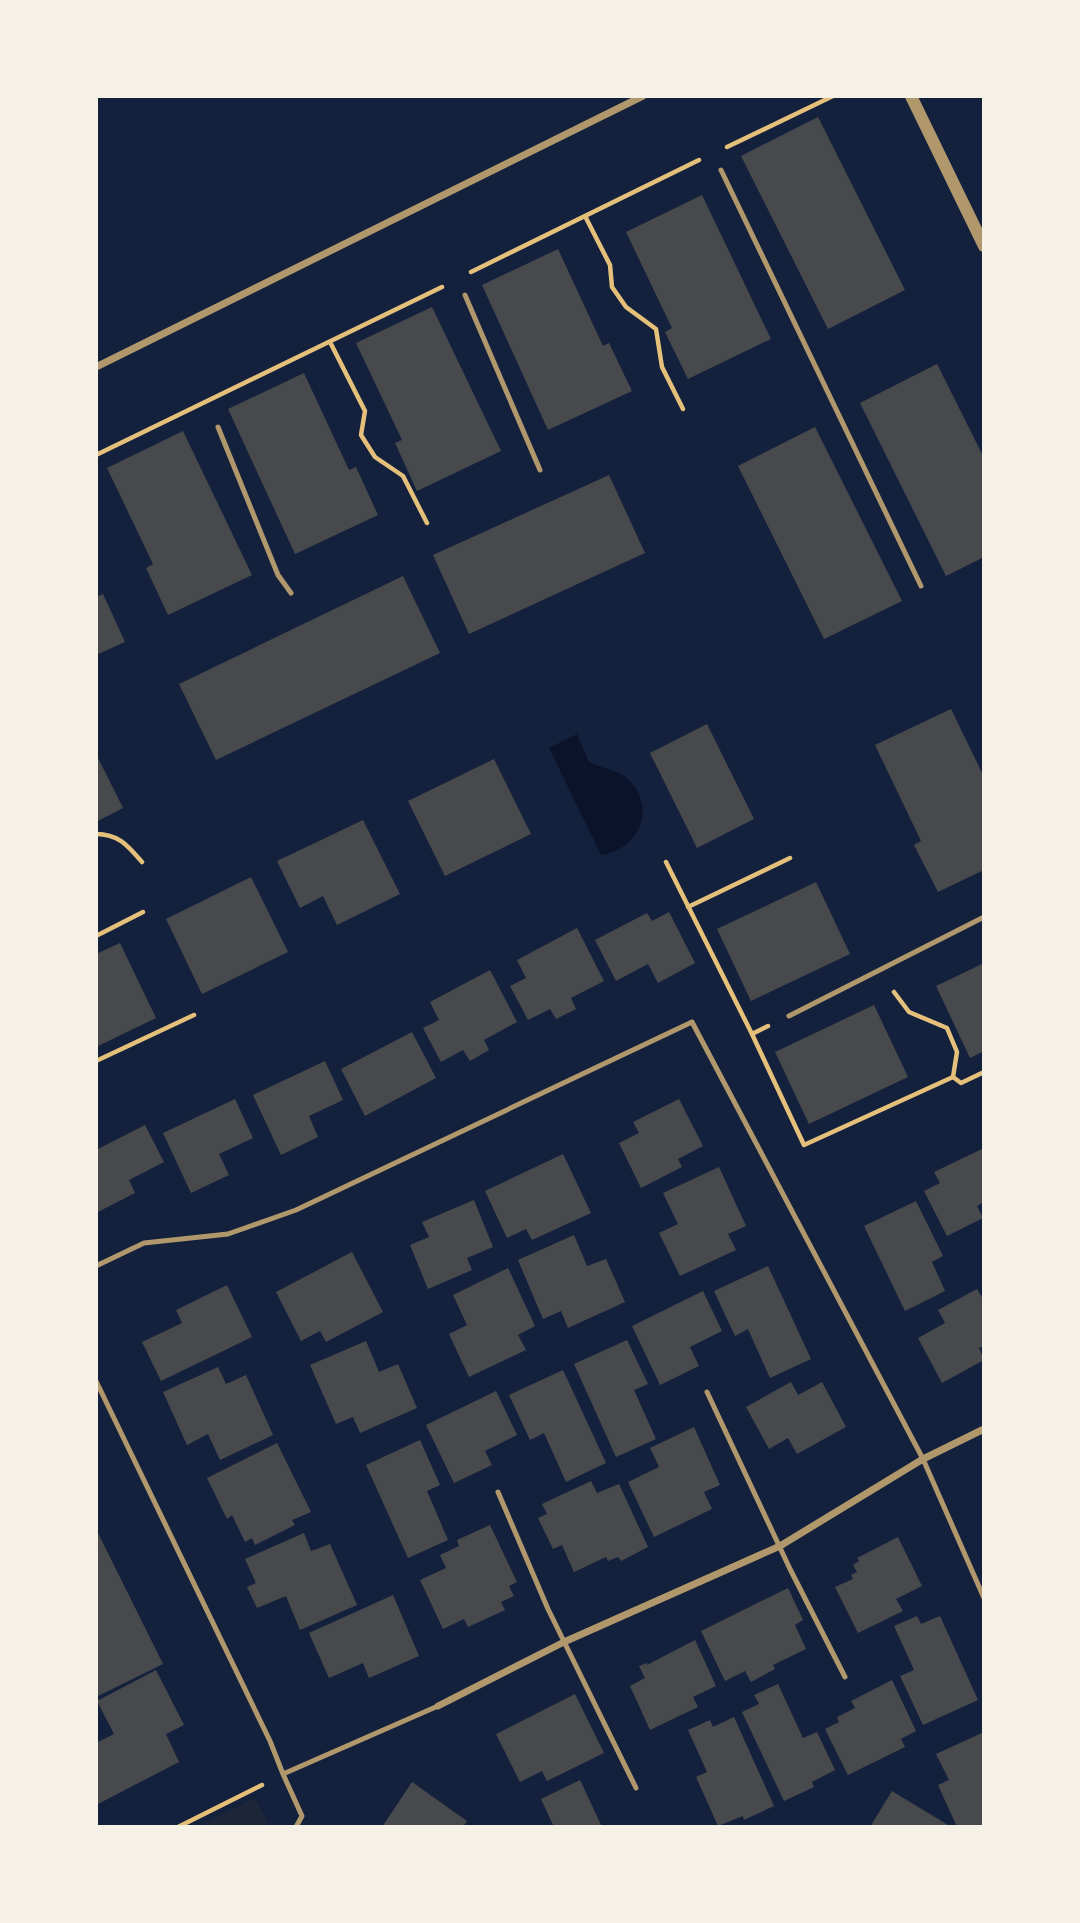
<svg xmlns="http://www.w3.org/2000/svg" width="1080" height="1923" font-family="'DejaVu Sans',sans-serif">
	<rect width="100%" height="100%" fill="#14213d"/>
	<path fill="#1d2539" d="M255,1798l15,29h-74z"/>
	<path fill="#0b132b" d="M577,734l12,28c12,6 32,9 41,19 27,29 8,69 -29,74l-52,-107z"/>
	<path fill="#48494c" d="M818,117l87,173 -77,39 -87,-173z
		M702,195l69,144 -83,40 -23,-47 7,-4 -46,-96z
		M558,249l45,97 6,-3 23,48 -84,39 -66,-145z
		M432,307l69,144 -84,40 -22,-48 7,-3 -46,-97z
		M937,364l47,94v99l-38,19 -86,-173z
		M304,373l45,97 7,-3 22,48 -83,39 -67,-145z
		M815,427l87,174 -78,38 -86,-173z
		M183,431l69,144 -84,40 -22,-47 7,-4 -46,-96z
		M609,475l36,78 -176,81 -36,-79z
		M403,576l37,77 -224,107 -37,-76z
		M103,594l22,48 -29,13v-58z
		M951,709l33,68v93l-46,22 -24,-47 7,-4 -46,-96z
		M707,724l47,95 -57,29 -47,-95z
		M96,754l27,54 -27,14z
		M494,759l37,75 -86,42 -37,-75z
		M363,820l37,74 -63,31 -14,-29 -23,12 -23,-47z
		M251,877l37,75 -86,42 -36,-75z
		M816,882l34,72 -99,47 -34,-72z
		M669,912l26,51 -37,20 -10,-19 -32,17 -21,-41 52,-27 5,8z
		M577,928l27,53 -33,17 5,11 -20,10 -6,-10 -22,11 -18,-34 16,-8 -9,-18z
		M120,943l36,75 -60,29v-93z
		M984,963v88l-14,7 -34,-72z
		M490,970l27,52 -33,18 5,10 -19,11 -7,-11 -22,12 -18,-34 16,-8 -9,-18z
		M874,1005l34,72 -99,47 -34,-72z
		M412,1032l24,46 -71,38 -24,-47z
		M325,1061l18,39 -34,16 9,21 -37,18 -28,-60z
		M235,1099l18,39 -34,16 10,21 -38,18 -28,-60z
		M679,1099l24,47 -25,13 4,8 -41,21 -22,-45 20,-10 -6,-11z
		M145,1125l19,37 -35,18 6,13 -39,20v-63z
		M984,1148v54l-7,4 6,12 -36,18 -23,-45 16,-8 -6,-11z
		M563,1154l28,59 -59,27 -6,-11 -19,9 -22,-47z
		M719,1167l27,59 -18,8 8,16 -56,26 -21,-43 19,-9 -15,-31z
		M474,1200l19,47 -26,11 5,12 -44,19 -18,-44 19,-8 -7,-15z
		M916,1201l27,55 -11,6 13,29 -40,20 -41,-85z
		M574,1235l13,31 19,-7 19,43 -57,26 -7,-17 -18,8 -25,-59z
		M352,1252l31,60 -57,30 -6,-11 -19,10 -25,-49z
		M768,1266l43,93 -41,19 -22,-49 -13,7 -21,-45z
		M508,1268l27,58 -17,9 8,15 -57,27 -20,-43 18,-9 -14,-30z
		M227,1285l25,52 -91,44 -19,-39 40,-19 -6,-13z
		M977,1289l7,12v45l-5,2 5,12 -42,23 -24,-45 27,-15 -7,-13z
		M703,1291l19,40 -32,16 9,19 -39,19 -28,-59z
		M627,1340l21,44 -14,6 22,49 -40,18 -42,-93z
		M366,1341l13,31 19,-8 19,44 -57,25 -7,-16 -17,7 -26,-59z
		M218,1367l8,17 20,-9 27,60 -53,25 -12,-26 -21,11 -24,-53z
		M563,1370l43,93 -40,19 -22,-49 -14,7 -21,-45z
		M791,1382l7,13 24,-13 24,45 -49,27 -9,-16 -19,11 -23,-42z
		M496,1391l21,44 -32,16 7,14 -38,18 -28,-58z
		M694,1427l26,58 -16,7 8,17 -58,28 -26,-55 31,-15 -9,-19z
		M420,1440l20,45 -13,6 21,49 -40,18 -42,-93z
		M277,1443l34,69 -19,8 3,5 -40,20 -3,-7 -7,4 -13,-27 -5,4 -20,-41z
		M591,1481l6,12 22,-9 29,63 -27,14 -3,-4 -10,4 -2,-4 -32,15 -12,-27 -9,4 -15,-31 9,-4 -5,-10z
		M490,1525l27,57 -8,4 5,10 -13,6 4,8 -37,17 -4,-8 -21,10 -23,-49 26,-12 -6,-13 19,-9 -2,-6z
		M96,1529l67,135 -67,33z
		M304,1533l7,18 19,-7 27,61 -57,25 -14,-34 -29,12 -10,-21 9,-4 -11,-24z
		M898,1537l24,49 -26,13 7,12 -45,22 -23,-46 18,-8 -2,-4 6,-3 -4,-7 6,-4 -2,-3z
		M788,1588l15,32 -8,5 11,24 -33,16 2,4 -24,13 -6,-11 -20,10 -24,-50z
		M393,1595l26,61 -50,22 -6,-15 -34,15 -20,-45z
		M917,1616l4,8 19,-8 38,84 -55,25 -23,-49 14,-6 -20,-44z
		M695,1640l21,46 -23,11 5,10 -48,23 -20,-44 15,-8 -6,-12 8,-3v2z
		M156,1670l28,55 -18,9 13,28 -83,43v-62l18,-9 -17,-33z
		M892,1680l24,51 -15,8 4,8 -57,28 -23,-46 14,-7 -2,-5 18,-9 -4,-7z
		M778,1684l25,54 14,-6 18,38 -23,12 2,5 -30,14 -42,-89 17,-8 -5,-9z
		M575,1694l29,59 -57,28 -5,-10 -22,11 -24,-48z
		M734,1717l40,89 -30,14 -1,-4 -25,10 -22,-49 11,-5 -19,-42 22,-10 3,7z
		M984,1732v94l-27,1 -19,-42 11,-5 -13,-26z
		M580,1780l22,47h-48l-13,-28z
		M412,1782l55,39 -4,6h-81z
		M892,1791l56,34 -1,2h-77z"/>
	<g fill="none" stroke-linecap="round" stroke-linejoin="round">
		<path stroke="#e5c07b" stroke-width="4.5" d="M727,147l106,-51
			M585,216l25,49 2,22 14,20 30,22 6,38 21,42
			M471,272l228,-112
			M330,342l35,69 -4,24 14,22 28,19 24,47
			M96,455l346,-168
			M96,834c23,0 32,12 46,28
			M666,862l86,172
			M688,907l102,-49
			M96,936l47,-24
			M894,992l15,20 38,16 10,24 -4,25
			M768,1026l-16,8 52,111 149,-68 8,6 23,-11
			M96,1061l98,-46
			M178,1827l84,-42"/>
		<path stroke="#b1986c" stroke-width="5" d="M721,170l200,416
			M465,295l75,175
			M218,427l60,148 13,18
			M789,1016l195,-99
			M96,1266l48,-23 84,-9 68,-24 396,-188 231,437 61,139
			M96,1381l174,360 13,33
			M707,1392l83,177 55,108
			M498,1492l50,117 88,179
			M296,1827l6,-11 -19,-42 155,-68"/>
		<path stroke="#b1986c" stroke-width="7" d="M96,367l547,-271
			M438,1706l126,-64 216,-96 143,-87 61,-30"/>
		<path stroke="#b1986c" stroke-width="12" d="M911,96l73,150"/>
	</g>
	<rect width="1080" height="1923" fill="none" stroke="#f6f1e7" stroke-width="196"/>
</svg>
